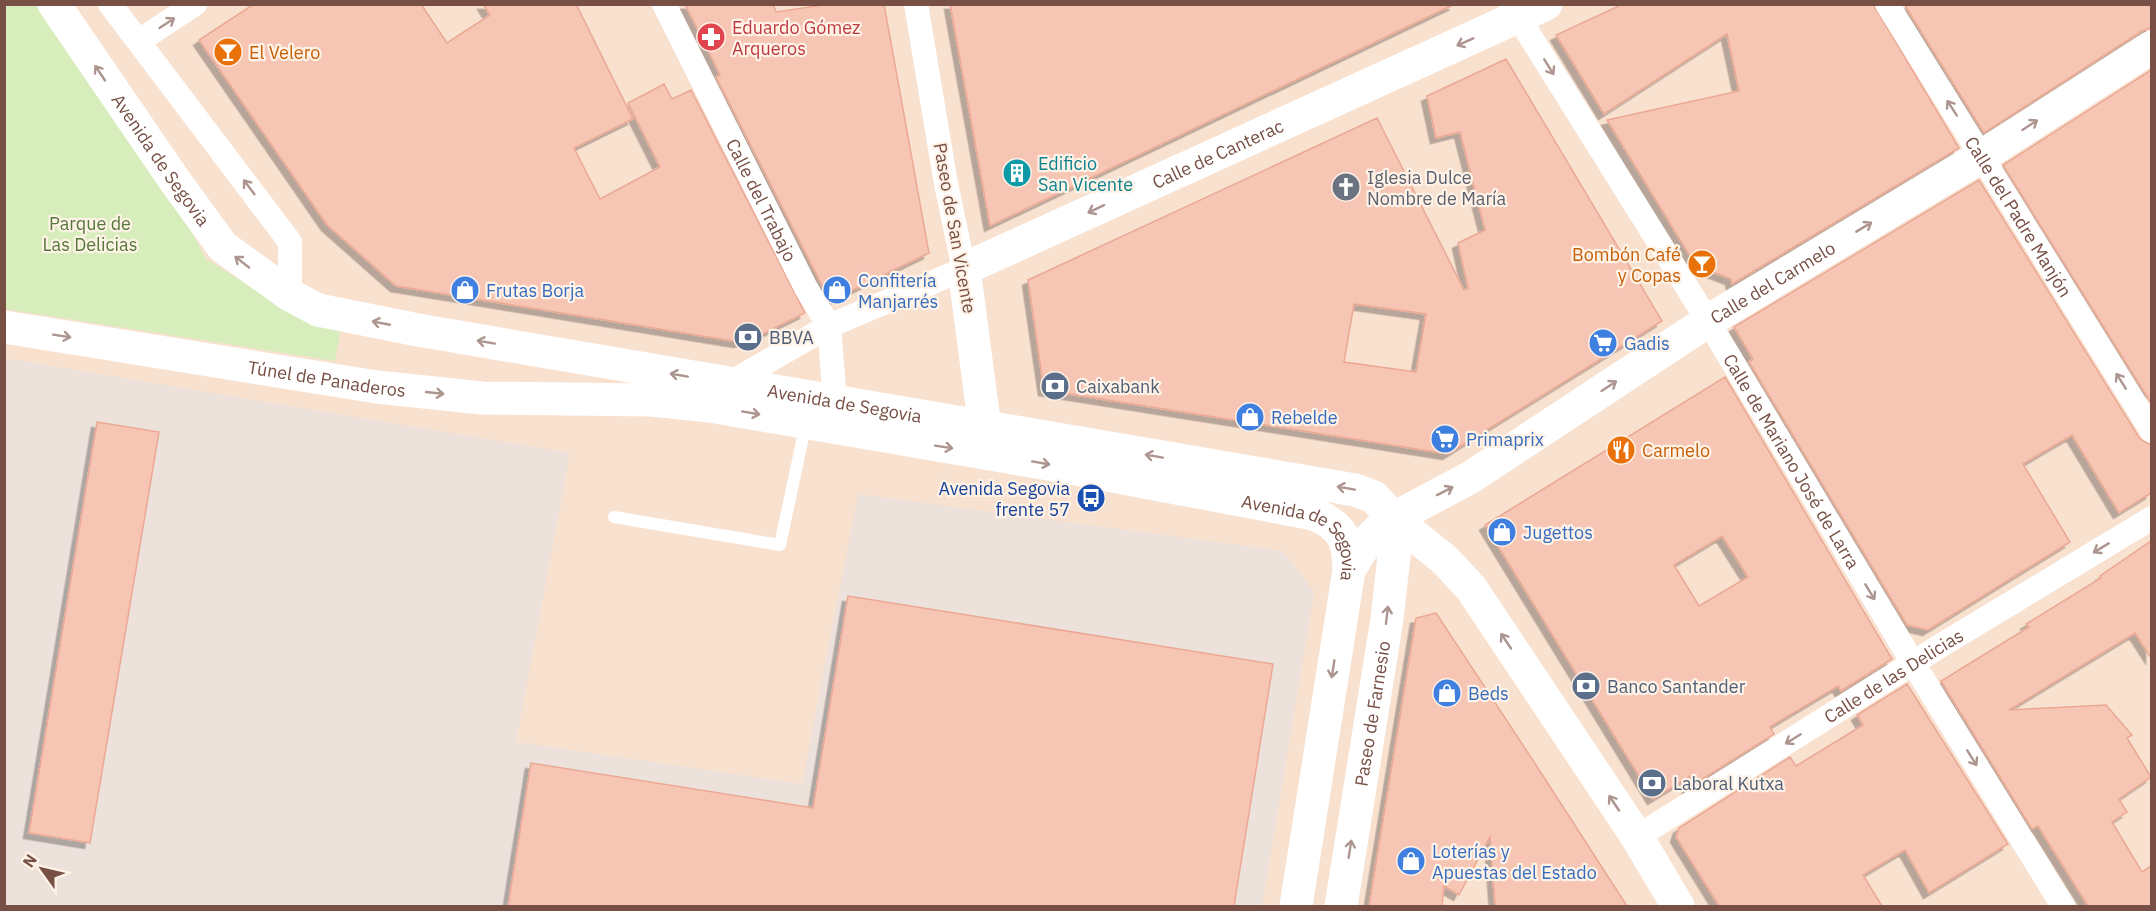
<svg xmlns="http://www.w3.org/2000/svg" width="2156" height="911" font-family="'IBM Plex Sans',sans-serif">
	<defs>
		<filter id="shadow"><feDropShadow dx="-5.5" dy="5.5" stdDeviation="0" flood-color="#0004"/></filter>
	</defs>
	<rect width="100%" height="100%" fill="#feeedf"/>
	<path fill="#f9e1d0" d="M5,5h2146v901h-2146z"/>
	<path fill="#ece1db" d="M4,358l566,95 -54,289 286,42 56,-290 425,57 31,41 -52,314h-1257z"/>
	<path fill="#d7edbc" d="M5,5h31l151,218 19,36 88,54 47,15 -6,33 -330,-52z"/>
	<path fill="#f6c5b4" stroke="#eba893" stroke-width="1.5" fill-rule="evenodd" filter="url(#shadow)" d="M254,4h167l26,39 43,-28 -7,-11h93l57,115 -59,29 26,51 60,-32 -32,-64 36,-19 8,15 19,-9 114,223 -51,25 -15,4 -343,-56 -69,-61 -128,-185z
		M685,4h88l3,8 54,-8h54l45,249 -99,48 -114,-224 4,-2z
		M950,4h505l-465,222z
		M1623,4h250l86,144 -227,136 -1,-5 -35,-13 -89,-146 132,-29 -12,-57 -123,80 -48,-79z
		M1904,4h247v24l-9,3 -158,102z
		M1506,59l156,262 -214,133 -404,-64 -16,-110 349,-162 87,172 4,-2 -10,-45 27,-13 -25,-98 -24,6 -9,-42zM1354,304l72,10 -10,58 -72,-10z
		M2151,70v333l-148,-238z
		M1979,180l161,259 11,6v48l-32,20 -47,-78 -49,29 47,78 -142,88 -21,-5 -158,-263 4,-3 -19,-32z
		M1725,377l167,282 -51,32 -3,-5 -65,39 -3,2 4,7 -86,54 4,-13 -39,24 -168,-274zM1722,536l26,41 -49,29 -25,-41z
		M97,422l62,10 -69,411 -61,-10z
		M2151,541v117l-16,-25 -126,77 97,-5 26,30 -5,3 24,39 -32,22 8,13 -15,10 30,50 9,-6v40h-63l-50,-80 -6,3 -91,-148 88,-54 -3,-3 75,-46 -1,-2z
		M848,596l425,68 -39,242h-726l23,-143 282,45z
		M1436,613l100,152 91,141h-132l-5,-69 -31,58 -15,-9 -2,20h-73l47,-288z
		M1907,684l101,160 -79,49 -24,-43 -42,25 19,31h-163l-43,-69 3,-9 111,-71 6,9 67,-41 -6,-10z"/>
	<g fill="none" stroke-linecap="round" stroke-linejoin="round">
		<path stroke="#fff" stroke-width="12" d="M614,517l166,28 26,-122"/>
		<g stroke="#fff" stroke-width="24">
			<path d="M110,4l180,238v53"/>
			<path id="s1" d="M664,4l142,284 23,38 6,75"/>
			<path id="s2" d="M1510,4l198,317 205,342 150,243"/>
			<path id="s3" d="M1887,4l265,427"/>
			<path d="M139,41l56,-37"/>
			<path d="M730,383l99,-57 135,-57 -18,-85 -30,-180"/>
			<path id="s4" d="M1637,837l303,-191 212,-128"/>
		</g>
		<g stroke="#fff" stroke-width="33">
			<path id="s5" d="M54,4l121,177 48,66 67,48 28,15 100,20 937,160 19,7 20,22 51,41 26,28 166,249 41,69"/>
			<path id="s6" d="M4,327l373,60 105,11 170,2 58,6 344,59 260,49c28,12 35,26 35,56l-53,336"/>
			<path id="s7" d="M984,448l1,-20 -21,-159 582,-265"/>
			<path id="s8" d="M1349,570l17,-27 19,-20 86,-46 237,-156 274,-165 170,-109"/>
			<path id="s9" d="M1341,906l46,-287 8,-72 -1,-28"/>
		</g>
	</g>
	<defs><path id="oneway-shaft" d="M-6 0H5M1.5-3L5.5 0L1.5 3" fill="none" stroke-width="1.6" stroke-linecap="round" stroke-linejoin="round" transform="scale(1.5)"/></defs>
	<g stroke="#ad958f">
		<use href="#oneway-shaft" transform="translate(167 23) rotate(-33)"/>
		<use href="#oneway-shaft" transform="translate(1465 42) rotate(156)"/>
		<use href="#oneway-shaft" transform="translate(1549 67) rotate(58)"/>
		<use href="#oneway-shaft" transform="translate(100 73) rotate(-124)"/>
		<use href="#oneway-shaft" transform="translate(1952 108) rotate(-123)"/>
		<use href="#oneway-shaft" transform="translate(2030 125) rotate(-33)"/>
		<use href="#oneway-shaft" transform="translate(249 187) rotate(-127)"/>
		<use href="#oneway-shaft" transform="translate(1096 209) rotate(155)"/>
		<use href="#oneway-shaft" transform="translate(1864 227) rotate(-31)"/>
		<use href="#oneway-shaft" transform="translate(242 262) rotate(-142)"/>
		<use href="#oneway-shaft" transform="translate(381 323) rotate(-169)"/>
		<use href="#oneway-shaft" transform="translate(62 336) rotate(9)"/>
		<use href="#oneway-shaft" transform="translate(486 342) rotate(-170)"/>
		<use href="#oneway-shaft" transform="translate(679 375) rotate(-170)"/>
		<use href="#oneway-shaft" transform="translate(2121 381) rotate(-122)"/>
		<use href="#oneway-shaft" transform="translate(1609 386) rotate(-33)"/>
		<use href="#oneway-shaft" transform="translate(435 393) rotate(6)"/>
		<use href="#oneway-shaft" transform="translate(751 413) rotate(10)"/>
		<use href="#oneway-shaft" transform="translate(944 447) rotate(9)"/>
		<use href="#oneway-shaft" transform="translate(1154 456) rotate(-170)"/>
		<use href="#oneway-shaft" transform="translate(1041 463) rotate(10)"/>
		<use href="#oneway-shaft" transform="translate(1346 488) rotate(-170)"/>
		<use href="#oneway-shaft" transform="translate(1445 491) rotate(-27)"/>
		<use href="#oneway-shaft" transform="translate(2101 548) rotate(149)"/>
		<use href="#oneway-shaft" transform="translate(1870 592) rotate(59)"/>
		<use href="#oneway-shaft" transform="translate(1387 615) rotate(-83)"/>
		<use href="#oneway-shaft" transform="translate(1506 641) rotate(-124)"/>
		<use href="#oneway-shaft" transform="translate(1333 669) rotate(99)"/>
		<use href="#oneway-shaft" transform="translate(1793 739) rotate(148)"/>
		<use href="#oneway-shaft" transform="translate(1972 758) rotate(58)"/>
		<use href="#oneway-shaft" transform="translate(1614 803) rotate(-124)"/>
		<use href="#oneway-shaft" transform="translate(1350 849) rotate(-81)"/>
	</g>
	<defs>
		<g id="pharmacy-disc" transform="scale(1.5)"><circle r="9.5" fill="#e0444e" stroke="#fff2e7"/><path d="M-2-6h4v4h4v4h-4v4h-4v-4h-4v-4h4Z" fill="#fff"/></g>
		<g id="bar-disc" transform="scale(1.5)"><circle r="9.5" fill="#e8710a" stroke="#fff2e7"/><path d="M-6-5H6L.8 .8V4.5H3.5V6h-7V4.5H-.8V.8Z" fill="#fff"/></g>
		<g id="building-disc" transform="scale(1.5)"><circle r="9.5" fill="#0f9aa8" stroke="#fff2e7"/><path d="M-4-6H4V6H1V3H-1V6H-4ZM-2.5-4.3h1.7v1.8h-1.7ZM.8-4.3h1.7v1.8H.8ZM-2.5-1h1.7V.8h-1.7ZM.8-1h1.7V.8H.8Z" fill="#fff"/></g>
		<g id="church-disc" transform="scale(1.5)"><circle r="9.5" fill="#6b7280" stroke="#fff2e7"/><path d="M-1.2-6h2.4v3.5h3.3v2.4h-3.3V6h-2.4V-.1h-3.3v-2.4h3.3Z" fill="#fff"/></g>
		<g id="shop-disc" transform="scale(1.5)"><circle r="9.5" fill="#3f7fe0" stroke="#fff2e7"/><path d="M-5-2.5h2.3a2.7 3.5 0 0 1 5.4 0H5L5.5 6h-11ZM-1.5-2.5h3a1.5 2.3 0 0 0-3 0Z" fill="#fff"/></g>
		<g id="bank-disc" transform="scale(1.5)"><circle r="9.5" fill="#5c6f8a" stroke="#fff2e7"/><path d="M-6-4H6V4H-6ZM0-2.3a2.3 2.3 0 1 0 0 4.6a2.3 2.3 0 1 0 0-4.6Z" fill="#fff"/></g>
		<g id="supermarket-disc" transform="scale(1.5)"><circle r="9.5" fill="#3f7fe0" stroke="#fff2e7"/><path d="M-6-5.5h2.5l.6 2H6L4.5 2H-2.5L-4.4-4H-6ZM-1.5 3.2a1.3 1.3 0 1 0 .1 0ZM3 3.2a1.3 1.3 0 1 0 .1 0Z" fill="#fff"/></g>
		<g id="restaurant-disc" transform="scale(1.5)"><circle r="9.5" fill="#e8710a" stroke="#fff2e7"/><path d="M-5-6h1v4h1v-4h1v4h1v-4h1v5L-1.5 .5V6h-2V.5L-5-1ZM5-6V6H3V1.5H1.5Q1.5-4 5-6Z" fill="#fff"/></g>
		<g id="bus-disc" transform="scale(1.5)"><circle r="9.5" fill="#1a4fb4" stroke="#fff2e7"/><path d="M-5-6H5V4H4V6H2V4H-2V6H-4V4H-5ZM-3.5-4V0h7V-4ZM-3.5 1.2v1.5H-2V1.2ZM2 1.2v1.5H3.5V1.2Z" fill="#fff"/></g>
	</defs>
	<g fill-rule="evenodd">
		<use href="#pharmacy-disc" x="711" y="37"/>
		<use href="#bar-disc" x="228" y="52"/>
		<use href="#building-disc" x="1017" y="173"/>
		<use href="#church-disc" x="1346" y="187"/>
		<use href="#bar-disc" x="1702" y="264"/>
		<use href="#shop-disc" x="465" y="290"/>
		<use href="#shop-disc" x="837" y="290"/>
		<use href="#bank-disc" x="748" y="337"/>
		<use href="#supermarket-disc" x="1603" y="343"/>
		<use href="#bank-disc" x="1055" y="386"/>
		<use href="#shop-disc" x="1250" y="417"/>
		<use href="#supermarket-disc" x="1445" y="439"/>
		<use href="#restaurant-disc" x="1621" y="450"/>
		<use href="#bus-disc" x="1091" y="498"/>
		<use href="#shop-disc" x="1502" y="532"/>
		<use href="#bank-disc" x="1586" y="686"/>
		<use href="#shop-disc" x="1447" y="693"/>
		<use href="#bank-disc" x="1652" y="783"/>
		<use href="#shop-disc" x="1411" y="861"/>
	</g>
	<g text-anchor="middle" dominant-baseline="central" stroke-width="4.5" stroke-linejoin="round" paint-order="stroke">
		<g font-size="18" fill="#be3a42" stroke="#fff2e7" text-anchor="start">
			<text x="732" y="27">Eduardo Gómez<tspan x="732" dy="21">Arqueros</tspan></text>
		</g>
		<g font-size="18" fill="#c56008" stroke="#fff2e7" text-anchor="start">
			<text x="249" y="52">El Velero</text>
			<text x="1681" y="254" text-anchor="end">Bombón Café<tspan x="1681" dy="21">y Copas</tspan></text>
			<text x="1642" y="450">Carmelo</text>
		</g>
		<g font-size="18" fill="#774f44" stroke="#fff2e7">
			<text stroke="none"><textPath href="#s7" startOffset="459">Calle de Canterac</textPath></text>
			<text stroke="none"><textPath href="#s5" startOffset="189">Avenida de Segovia</textPath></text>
			<text stroke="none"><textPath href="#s1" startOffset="219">Calle del Trabajo</textPath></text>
			<text stroke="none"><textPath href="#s3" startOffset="250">Calle del Padre Manjón</textPath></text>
			<text transform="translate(955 228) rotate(80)">Paseo de San Vicente</text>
			<text stroke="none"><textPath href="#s8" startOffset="516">Calle del Carmelo</textPath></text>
			<text stroke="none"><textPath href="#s6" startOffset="327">Túnel de Panaderos</textPath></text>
			<text stroke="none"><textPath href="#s5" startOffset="945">Avenida de Segovia</textPath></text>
			<text stroke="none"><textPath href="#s2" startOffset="537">Calle de Mariano José de Larra</textPath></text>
			<text stroke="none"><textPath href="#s6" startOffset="1330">Avenida de Segovia</textPath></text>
			<text stroke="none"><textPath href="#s4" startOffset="303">Calle de las Delicias</textPath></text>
			<text stroke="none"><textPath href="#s9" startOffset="195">Paseo de Farnesio</textPath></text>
		</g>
		<g font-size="18" fill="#0d838f" stroke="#fff2e7" text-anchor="start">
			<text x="1038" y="163">Edificio<tspan x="1038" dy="21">San Vicente</tspan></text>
		</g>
		<g font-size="18" fill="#5b616d" stroke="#fff2e7" text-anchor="start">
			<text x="1367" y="177">Iglesia Dulce<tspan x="1367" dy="21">Nombre de María</tspan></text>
		</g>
		<g font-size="18" fill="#547839" stroke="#fff2e7">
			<text x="90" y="223">Parque de<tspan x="90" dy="21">Las Delicias</tspan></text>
		</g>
		<g font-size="18" fill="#366cbe" stroke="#fff2e7" text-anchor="start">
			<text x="858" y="280">Confitería<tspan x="858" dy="21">Manjarrés</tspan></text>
			<text x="486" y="290">Frutas Borja</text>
			<text x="1624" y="343">Gadis</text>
			<text x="1271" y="417">Rebelde</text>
			<text x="1466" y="439">Primaprix</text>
			<text x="1523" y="532">Jugettos</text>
			<text x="1468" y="693">Beds</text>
			<text x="1432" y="851">Loterías y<tspan x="1432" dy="21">Apuestas del Estado</tspan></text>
		</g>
		<g font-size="18" fill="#4e5e75" stroke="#fff2e7" text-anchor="start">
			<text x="769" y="337">BBVA</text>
			<text x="1076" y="386">Caixabank</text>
			<text x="1607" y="686">Banco Santander</text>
			<text x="1673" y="783">Laboral Kutxa</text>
		</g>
		<g font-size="18" fill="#164399" stroke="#fff2e7" text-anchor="end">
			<text x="1070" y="488">Avenida Segovia<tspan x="1070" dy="21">frente 57</tspan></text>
		</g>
	</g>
	<rect width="2156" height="911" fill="none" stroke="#774f44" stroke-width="12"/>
	<g transform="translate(42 869) rotate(304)" stroke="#fff2e7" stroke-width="4.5" paint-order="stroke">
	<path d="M0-4.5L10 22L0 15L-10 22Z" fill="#774f44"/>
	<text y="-9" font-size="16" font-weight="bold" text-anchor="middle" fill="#774f44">N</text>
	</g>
</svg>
